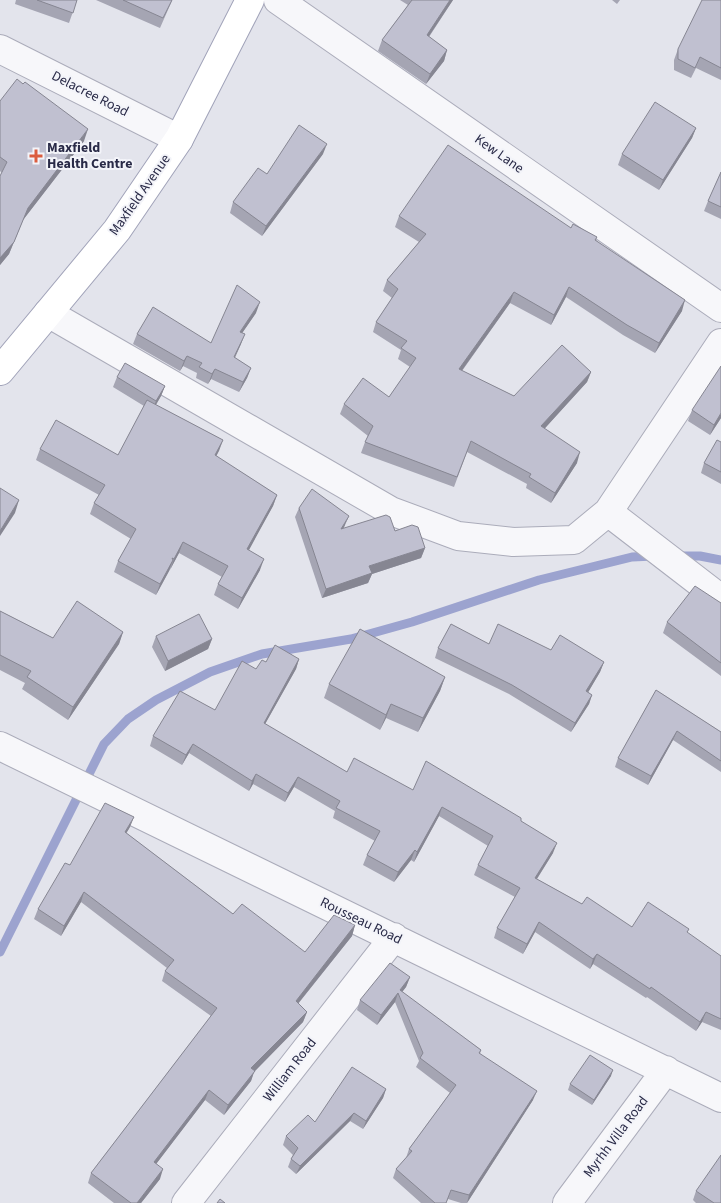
<svg xmlns="http://www.w3.org/2000/svg" width="721" height="1203" font-family="'Source Sans 3',sans-serif">
	<rect width="100%" height="100%" fill="#e3e4ec"/>
	<g fill="none" stroke-linecap="round" stroke-linejoin="round">
		<path stroke="#9ca3cf" stroke-width="9" d="M677,556h23l21,4
			M0,952l104,-208 24,-25 28,-19 54,-28 52,-18 89,-15 61,-17 127,-42 93,-23 22,-1"/>
		<g stroke="#abacba" stroke-width="30">
			<path id="minor" d="M278,0l443,308
				M0,49l179,90
				M48,313l343,198 67,25 55,6 61,-2 34,-28 113,-169
				M608,512l113,87
				M0,746l721,352
				M186,1203l208,-266
				M567,1203l99,-133"/>
		</g>
		<g stroke="#a1a3b9" stroke-width="30">
			<path id="major" d="M0,371l117,-141 62,-91 71,-139"/>
		</g>
		<use href="#minor" stroke="#f7f7fa" stroke-width="28"/>
		<use href="#major" stroke="#fff" stroke-width="28"/>
	</g>
	<path fill="#a5a5b3" d="M16,0h61l-8,23 -54,-19z
		M96,0h76l-1,3 -11,25z
		M400,0h53l-24,37 18,13 -3,11 -18,23 -48,-33 4,-11 26,-35z
		M612,0h8l-3,4z
		M721,0v80l-25,-12 -5,10 -17,-8v-10l4,-11z
		M0,101l84,40 -61,79 -14,34 -9,11v-89l2,-3 -2,-2z
		M696,128l-4,10 -33,52 -41,-25 4,-11z
		M323,154l-61,82 -32,-23 3,-11 34,-28z
		M721,172v47l-17,-8 4,-10z
		M399,216l172,12 26,9 -1,3 86,71 -27,42 -32,-18 -57,-38 -15,28 -41,-22 -48,68 52,25 77,-24 -4,10 -43,47 33,34 -26,40 -25,-15 1,-4 -60,-32 -13,35 -93,-34 4,-11 3,-6 -28,-22 4,-10 45,-7 21,-30 -12,-8 3,-9 -28,-18 3,-10 16,-24 -9,-7 4,-11 32,-38 -24,-15z
		M256,313l-14,20 -1,11 -6,14 16,10 -4,10 -8,14 -28,-13 -3,5 -12,-6 1,-5 -14,-7 -3,5 -47,-27 4,-10 74,9z
		M117,377l48,9 -4,10 -5,9 67,35 -7,16 61,39 -4,11 -25,44 12,20 -22,39 -24,-14 4,-11 4,-7 -43,-24 -23,42 -42,-23 4,-11 13,-22 -41,-25 4,-11 5,-8 -63,-35 4,-11 78,6 26,-49 -31,-19z
		M692,410l29,8 -11,17 -22,-14z
		M721,442v42l-20,-11 3,-10z
		M299,508l46,17 -2,4 52,2 30,17 -4,10 -49,16 -4,9 -46,15 -27,-81z
		M721,603v73l-58,-43 4,-11z
		M0,611l53,27 70,-6 -4,12 -51,76 -46,-31 3,-6 -25,-13z
		M156,636l56,3 -4,10 -43,22 -13,-24z
		M489,644l115,18 -4,10 -12,20 4,3 -3,9 -18,28 -62,-38 -74,-36 3,-10z
		M299,659l-3,10 -31,55 82,48 174,49 32,32 -16,26 45,25 50,23 57,2 -2,4 34,23v74l-19,-8 -6,9 -49,-34 -1,1 -53,-34 -3,5 -55,-37 -12,22 -29,-16 3,-10 18,-31 -41,-22 4,-10 10,-19 -49,-30 -25,46 -3,-2 -17,22 -31,-17 4,-10 8,-14 -42,-23 2,-7 -41,-24 -9,15 -32,-18 -4,7 -60,-38 -7,12 -32,-19 3,-10 62,-26 41,-41 10,-7z
		M445,677l-5,14 -22,41 -32,-14 -6,12 -56,-32 5,-14z
		M656,690l65,42v40l-48,-32 -25,45 -33,-18 3,-9z
		M130,827l-4,6 107,81 72,38 50,-27 -3,11 -54,68 9,8 -4,10 -49,50 -3,9 -27,34 -19,-15 -49,64 4,15 -19,24h-27l-26,-20 3,-10 120,-157 -49,-35 3,-10 2,-3 -86,-66 -20,34 -27,-17 4,-10 32,-44z
		M410,977l-4,10 -4,5 79,58 -1,4 53,46 -66,103h-6l-13,-4 -2,4h-25l-28,-25 3,-9 10,-11 3,-9 41,-56 -34,-26 3,-6 -24,-59 -18,23 -20,-15 3,-10z
		M611,1076l-19,29 -24,-15 2,-6z
		M386,1089l-3,9 -20,31 -13,-8 -54,53 -8,-7 3,-8 2,-4 -10,-10 3,-9z
		M696,1191l25,12h-25l-3,-3z"/>
	<path fill="#868692" d="M450,0h3l-30,45 4,-10z
		M447,50l-3,11 -18,23 4,-10z
		M696,128l-4,10 -33,52 4,-10z
		M88,129l-4,12 -61,79 -14,34 -9,11v-7l28,-50z
		M327,144l-4,10 -61,82 4,-10z
		M569,287l-3,10 -15,28 3,-10z
		M514,292l-4,11 -55,77 4,-11z
		M685,300l-3,11 -27,42 4,-10z
		M260,302l-4,11 -20,29 4,-10z
		M245,334l-4,10 -11,23 4,-10z
		M187,356l-4,10 -3,5 4,-10z
		M251,368l-4,10 -8,14 4,-10z
		M215,369l-4,10 -3,5 4,-10z
		M591,372l-4,10 -50,55 4,-11z
		M165,386l-4,10 -9,15 4,-10z
		M721,413v5l-11,17 4,-10z
		M223,440l-4,11 -8,15 4,-11z
		M580,452l-3,11 -26,40 4,-10z
		M277,495l-4,11 -30,55 4,-12z
		M19,500l-4,13 -15,23v-5z
		M349,516l-4,9 -7,14 3,-10z
		M183,542l-4,11 -9,17 4,-11z
		M425,548l-4,10 -49,16 -4,9 -46,15 4,-9 43,-23z
		M264,559l-4,11 -22,39 4,-11z
		M173,560l-4,11 -13,24 4,-11z
		M123,632l-4,12 -51,76 5,-13z
		M212,639l-4,10 -43,22 3,-10z
		M299,659l-3,10 -36,64 4,-10z
		M604,662l-4,10 -17,29 3,-10z
		M445,677l-5,14 -22,41 5,-14z
		M592,695l-3,9 -18,28 4,-9z
		M391,704l-5,14 -6,12 6,-15z
		M677,731l-4,9 -25,45 3,-9z
		M193,744l-4,9 -7,12 4,-10z
		M256,774l-3,10 -4,7 3,-10z
		M298,777l-4,10 -9,15 3,-9z
		M442,807l-3,9 -25,46 3,-10z
		M134,817l-4,10 -9,15 4,-10z
		M557,843l-4,10 -22,35 4,-10z
		M415,850l-4,10 -17,22 4,-10z
		M84,892l-3,10 -20,34 3,-10z
		M539,922l-4,10 -12,22 4,-10z
		M355,925l-3,11 -60,75 4,-10z
		M597,954l-4,10 -3,5 3,-10z
		M410,977l-4,10 -7,9 1,-6z
		M398,993l-3,9 -18,23 4,-10z
		M307,1012l-4,10 -49,50 -3,9 -27,34 4,-10 23,-37z
		M706,1012l-4,10 -6,9 4,-9z
		M613,1070l-2,6 -19,29 2,-5z
		M386,1089l-3,9 -20,31 3,-8z
		M209,1090l-4,10 -55,72 4,-10z
		M537,1091l-4,9 -66,103 2,-8z
		M354,1113l-4,8 -54,53 4,-8z
		M163,1169l-3,10 -19,24h-4z"/>
	<path fill="#c0c0d0" stroke="#868692" d="M37,0h40l-4,13z
		M123,0h49l-9,18z
		M412,0h38l-23,35 20,15 -17,24 -48,-34z
		M702,0h19v68l-21,-11 -5,11 -17,-9v-10z
		M17,79l6,5 2,-2 63,47 -60,79 -14,34 -14,16v-82l7,-14 -7,-5v-56z
		M655,102l41,26 -33,52 -41,-26z
		M299,125l28,19 -61,82 -33,-24 25,-34 9,6z
		M448,145l123,83 2,-4 24,13 -2,3 90,60 -26,43 -32,-18 -58,-38 -15,28 -40,-23 -55,77 55,27 48,-51 29,27 -50,54 39,26 -25,41 -26,-16 2,-3 -60,-33 -14,36 -92,-35 8,-16 -29,-22 19,-26 26,19 27,-39 -15,-10 6,-7 -31,-19 22,-33 -11,-9 39,-46 -27,-18z
		M721,172v35l-13,-6z
		M237,285l23,17 -20,30 5,2 -11,23 17,11 -8,14 -28,-13 -3,5 -13,-7 3,-4 -15,-7 -3,5 -47,-27 16,-27 58,36z
		M125,363l40,23 -9,15 -39,-24z
		M721,366v47l-7,12 -22,-15z
		M147,400l76,40 -8,15 62,40 -30,54 17,10 -22,39 -24,-14 10,-18 -45,-24 -9,17 -2,-1 1,2 -13,24 -42,-23 18,-32 -42,-26 11,-18 -65,-36 16,-29 62,35z
		M717,440l4,2v30l-17,-9z
		M0,488l19,12 -19,31z
		M312,489l37,27 -8,13 45,-14 4,2 5,14 17,-6 6,2 7,21 -56,18 3,7 -46,16 -27,-81z
		M695,586l26,17v60l-54,-41z
		M77,601l46,31 -50,75 -46,-30 4,-6 -31,-16v-44l53,27z
		M199,614l13,25 -44,22 -12,-25z
		M451,624l38,20 9,-20 53,26 9,-15 44,27 -18,29 6,4 -17,28 -63,-38 -74,-37z
		M360,629l85,48 -22,41 -32,-14 -5,11 -57,-31z
		M275,645l24,14 -35,64 83,49 7,-14 59,32 13,-29 95,57v3l36,22 -22,35 47,26 5,-7 45,30 16,-25 41,27 -2,3 34,24v63l-15,-7 -6,10 -49,-35 -1,2 -53,-35 -4,5 -54,-37 -12,22 -30,-16 23,-40 -42,-23 15,-29 -51,-29 -25,45 -2,-2 -17,22 -31,-17 13,-24 -44,-23 4,-7 -42,-24 -10,16 -32,-19 -4,7 -59,-37 -7,11 -33,-19 27,-45 35,19 27,-49 14,8 6,-9 4,2z
		M656,690l65,42v29l-44,-30 -26,45 -33,-18z
		M105,803l29,14 -9,15 108,82 9,-10 63,48 29,-37 21,10 -59,76 11,11 -56,56 4,3 -27,34 -19,-15 -55,72 9,7 -26,34h-6l-40,-30 126,-165 -52,-37 9,-11 -90,-68 -20,34 -26,-17 27,-46 5,2z
		M390,963l20,14 -10,13 81,60 -2,3 58,38 -68,104 -18,-5 -5,13h-11l-39,-34 16,-18 -3,-2 47,-64 -36,-27 3,-5 -25,-60 -17,22 -21,-15z
		M590,1055l23,15 -19,30 -24,-16z
		M352,1067l34,22 -20,32 -12,-8 -54,53 -9,-7 7,-11 -12,-12 22,-21 7,7z
		M721,1155v48h-7l-18,-12z
		M220,1199l5,4h-8z"/>
	<path fill="#db5d3f" stroke="#f3f4f9" stroke-width="2" d="M33.5 148.5h5v5h5v5h-5v5h-5v-5h-5v-5h5z"/>
	<g text-anchor="middle" dominant-baseline="central" stroke-width="4" stroke-linejoin="round" paint-order="stroke">
		<g font-size="14" fill="#292a47" stroke="#f3f4f9">
			<text transform="translate(90 94) rotate(27)">Delacree Road</text>
			<text transform="translate(499 154) rotate(35)">Kew Lane</text>
			<text transform="translate(140 195) rotate(-55)">Maxfield Avenue</text>
			<text transform="translate(361 921) rotate(26)">Rousseau Road</text>
			<text transform="translate(290 1070) rotate(-52)">William Road</text>
			<text transform="translate(616 1137) rotate(-53)">Myrhh Villa Road</text>
		</g>
		<g font-size="14" font-weight="bold" fill="#292a47" stroke="#f3f4f9" text-anchor="start">
			<text x="47" y="148">Maxfield<tspan x="47" dy="16">Health Centre</tspan></text>
		</g>
	</g>
</svg>
